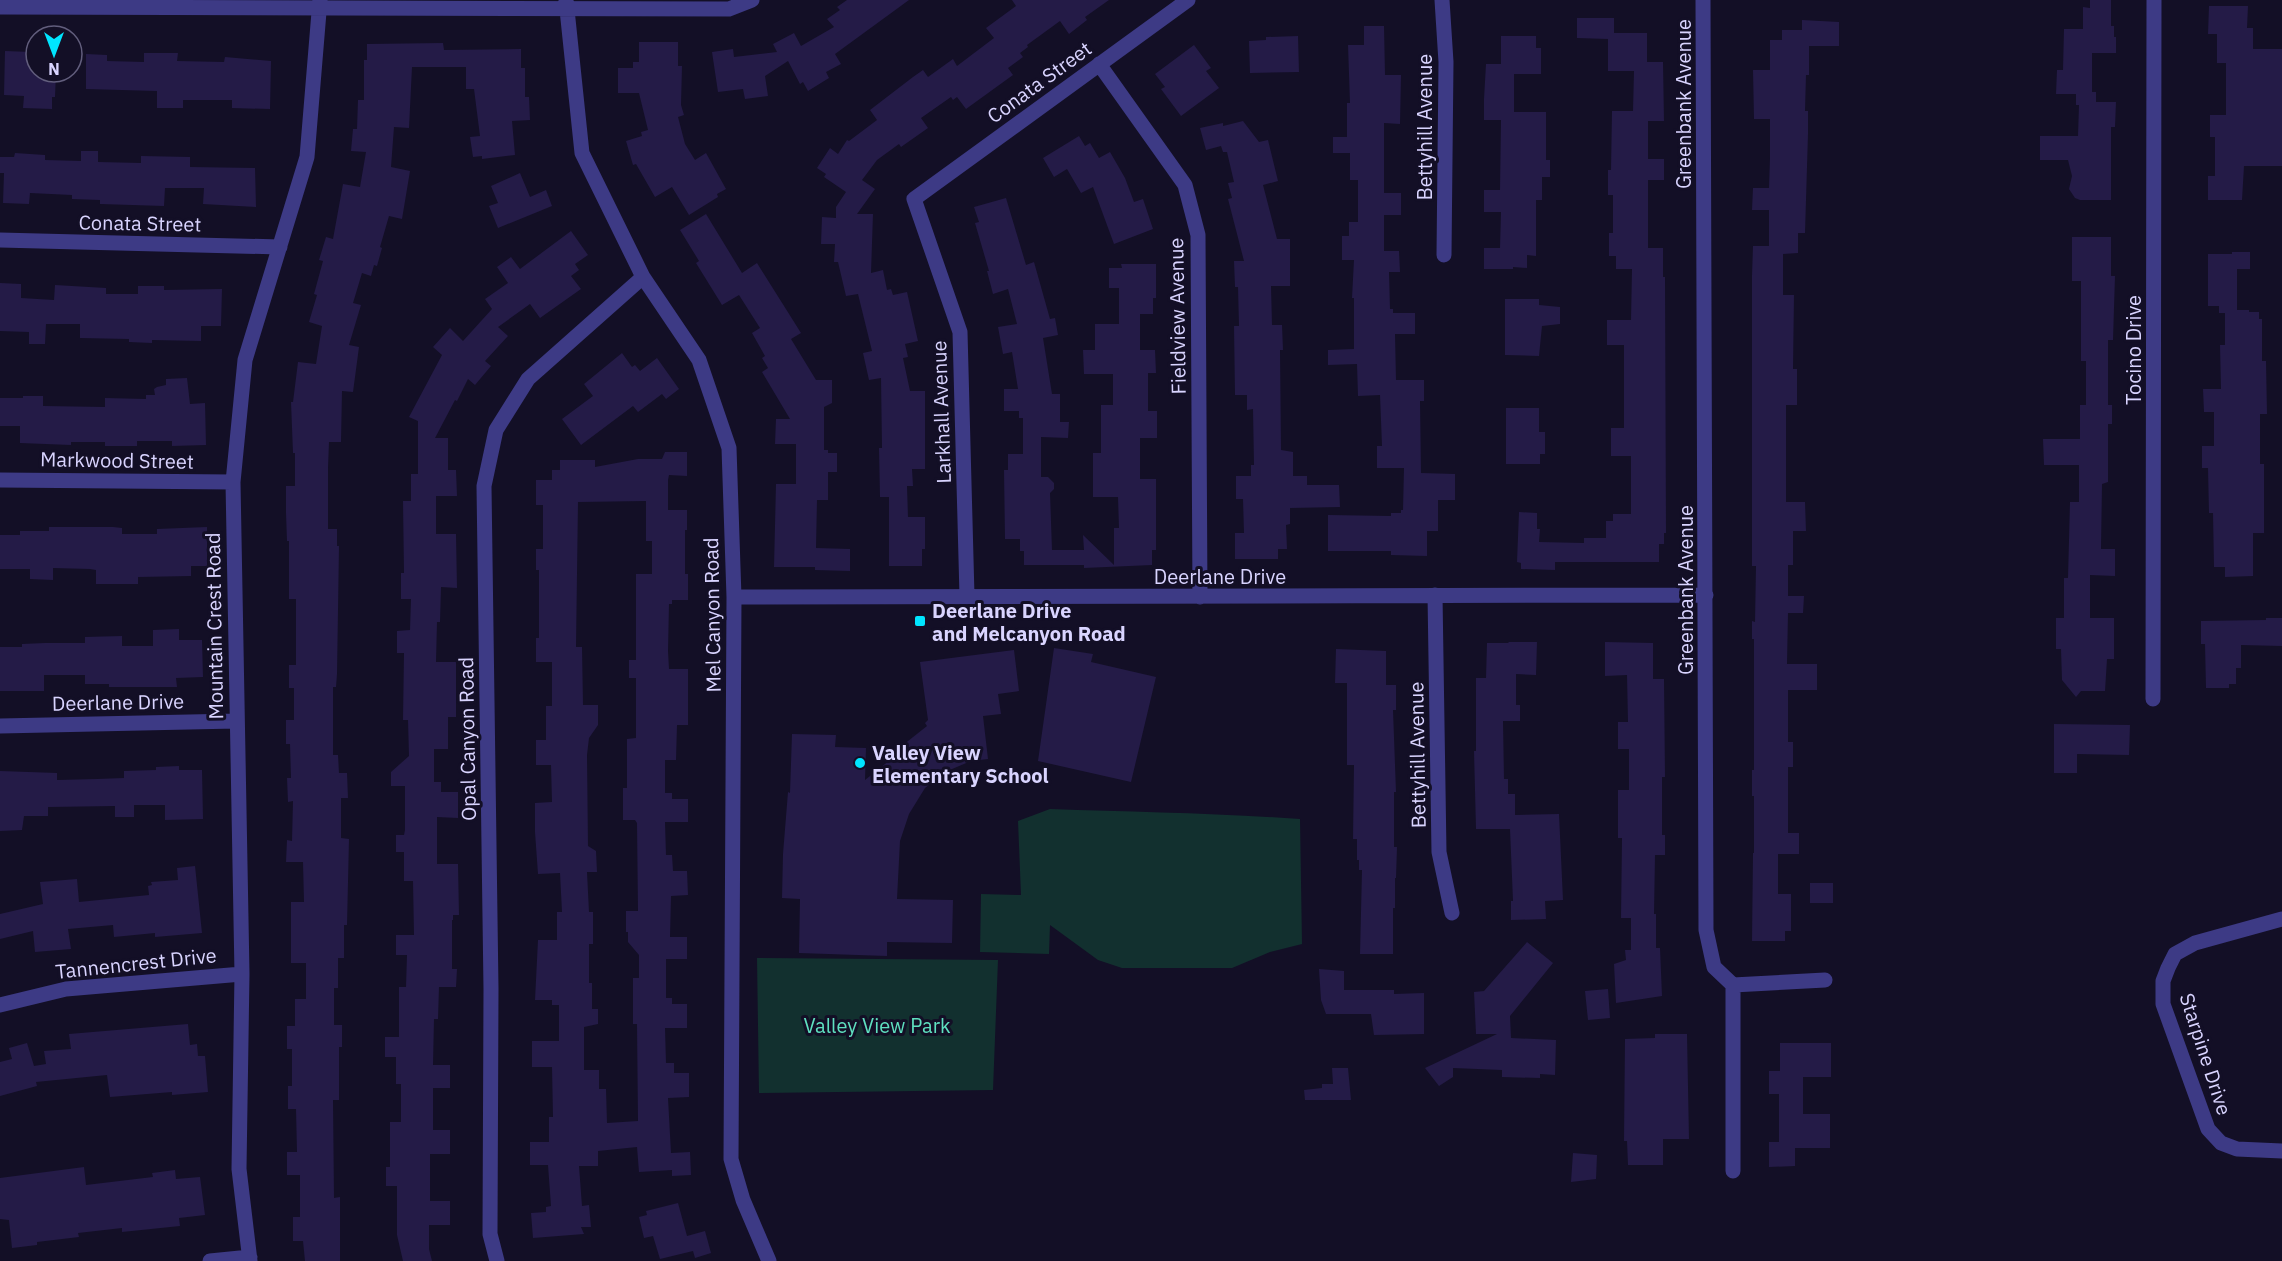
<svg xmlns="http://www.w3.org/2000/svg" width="2282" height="1261" font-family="'IBM Plex Sans',sans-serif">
	<rect width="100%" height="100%" fill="#130f26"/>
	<path fill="#12302f" d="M1050,809c83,3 167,4 250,10l2,125 -32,8 -38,16h-110l-24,-8 -48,-35 -1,29 -69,-2 1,-58 40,1 -3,-74z
		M757,958l241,2 -5,130 -234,3z"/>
	<path fill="#241b47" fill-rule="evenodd" d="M847,0h62l-74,54 6,10 -15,8 3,6 -21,13 -5,-9 -3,2 -12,-23 -23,15 3,20 -23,3 -2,-10 -25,3 -6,-40 21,-3 1,8 43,-5 -4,-8 21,-11 7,13 33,-19 -7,-8 13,-9 -3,-3z
		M1012,0h97l-24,17 2,3 -18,14 -9,-13 -33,24 1,2 -8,6 3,4 -15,11 5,7 -47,34 -9,-12 -4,3 -2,-3 -30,21 7,10 -27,19 -2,-3 -22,16 -15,20 13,9 -18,25h16l-2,59 12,-3 4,20 4,-1 2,6 14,-3 11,49 -13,3 3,13 -5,1 7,33h15v78h-13l1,17h-6l1,31h17v32h-3v17h-33v-69h-9l-1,-49h3l-1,-70 -12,2 -6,-27 9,-2 -14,-57 -12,2 -8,-34h-4l1,-18h-14l1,-27 14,1v-11l10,-15 -22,-15 2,-3 -9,-6 13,-20 8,6 9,-14 2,1 28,-21 -7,-10 43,-33 10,-7 5,7 25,-18 4,7 37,-28 -8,-10 30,-22z
		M2090,0h21v26h3v11h2v16h-24v39h4v10h20l-1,25h-4v73h-31l-5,-2 -6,-9 3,-13 -4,-16h-28v-24h38l1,-31h-3v-11h-20l1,-24h6l1,-41h19v-22l7,1z
		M2209,6h39l-1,22h6v21h29v117h-38l-2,34h-34v-24h7v-39h-5v-22h16v-52h-9v-29h-9z
		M1577,18h37v15h33v29h16l1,59h-16v38h16v21h-16v68h15v29h2l1,256h-2v11h-5v18h-104v8l-34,-1v-6l-4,-1 2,-50 18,1v16h3l-1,13 45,1v-5h22v-17h7v-7h18v-58h-20v-28h13v-83h-17v-25h24l1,-51h-16v-13h-7v-23h4v-38h-5v-25h3l1,-59h21l1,-40h-26v-32l-31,-1z
		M1802,20l37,2v24h-30v29h-3l-1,36h3v23l-3,99h-7v20l-15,1v41h11l-1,74h4v36h-11v97h19l1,29h-13v34h-5v31h16l-1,17h-15l-1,51h30v26h-29v52h5v25h-5v66h11v21h-21v40h13v37h-6v10h-33l1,-88h1v-57h-2v-26h2v-131h-2v-18l3,1 1,-56h-4v-290l1,-30h16v-36h-17l1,-22h16l1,-30v-39h-16l-1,-49h17v-30h12v-10h20z
		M1364,26h20l1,49h16l-1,49 -16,-1v70h17v22h-17v36h15l1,21h-11l1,37h3v4h22v21h-20l1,46h28v21h-4l1,72 34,1v26h-17v31h-11v25l-36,-1v-4h-63v-36l63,1v-3h10v-3h2l1,-42h-27v-22h5l-2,-51 -22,1 -1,-32 -29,1v-15l26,-1v-51h-2l2,-38h-12v-24h7v-14h9v-42h-8v-27h-17v-16h14v-34h3l-2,-58h16z
		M1298,36l1,36 -49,1 -1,-32 17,-1v-3z
		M1501,36h35v12h5v26h-27v38h32v48h4v17h-8v23h-6v56l-9,-1v13l-14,-1v2h-29v-21h16l1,-36h-17v-22h16l1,-70h-17v-21l2,-35h15z
		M639,42h39v24h4l-1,39 3,10 -6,2 7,27 10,16 11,-7 20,36 -9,5 1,3 -29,18 -17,-28 -17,10 -19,-33 -3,1 -7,-24 16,-5 -1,-4 7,-2 -9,-37h-21v-25h15v-6h6z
		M443,43l1,7 77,-1v19h4v29h4l1,23 -18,1 3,34 -33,4v-3l-9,1 -3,-20 10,-1 -6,-47h-8v-22h-54l-3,61 -15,-1 -3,40 19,4 -8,48 -13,-3 -9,31 2,1 -5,18 -3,-1 -3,11 -9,-3 -9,30 8,2 -12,40 10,2 -6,45 -11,-1 -1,51h-12l-1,26v61h9v17h2l-2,128 -1,13h-3v68h5l1,18h8l1,25h-7v40l8,1 -2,86h-3v33h-6v30h-4v37h8v22h-3v53h-6l1,98 6,-1v64h-35l-2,-20h-10v-24h7v-42h-13v-23h10l-1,-43h-8v-23h4v-37h-5v-23h8v-27h11v-36h-15v-61h13l-1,-40h-17l1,-22 5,1 1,-40 -5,1 -1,-24h4l-1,-34h-4v-24h8v-32h-5v-23h7v-66h-7v-58h-2l-1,-28v-27h9v-33h-2l-2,-51h2l5,-40 18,2 6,-38 -13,-4 8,-27 -3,-1 9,-33 -4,-1 7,-23 7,2 10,-55 17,3 6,-35 -15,-1 2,-22h4l1,-29h6v-40h3v-16z
		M1194,45l17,23 -5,3 13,17 -38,28 -20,-27 4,-2 -10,-13z
		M5,51l26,1v15h5v5h20l-1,25h-3v12l-29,-1 1,-12 -20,-1z
		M144,53h34l-1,8 47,1 1,-5 46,4 -1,48 -38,-1v-8h-49v8h-26v-17l-71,-2v-35l21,1v6l37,1z
		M1243,121l16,21 9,-2 10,41 -15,4 14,54h13v47h-19l1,39h10l1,25h-3l1,100 12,2v24h14v9h32l1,22 -50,1v16l-4,1 1,24h-9v10h-43v-26h9l-1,-34h-7v-23h15v-11h3l-1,-56 -6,1v-15h-12l-1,-69h5l-1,-39h-3l-1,-26h10l-16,-62 4,-1 -4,-15 6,-1 -7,-30h-4l-2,-6 -15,4 -6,-22 23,-5v3z
		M1079,136l6,10 5,-3 9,15 11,-6 15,26 9,24 9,-3 10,30 -39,15 -21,-57 -12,6 -14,-24 -13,8 -11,-19z
		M81,151h17v11l43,1v-7l49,1v10l65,1 1,39 -53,-3 1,-16h-39l-1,18 -64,-2v-4l-28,-1v-4l-42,-2 -1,11 -26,-1 1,-30h-4v-16h14l1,-4 30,2v5l36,1z
		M520,173l10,24 16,-7 6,16 -54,22 -9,-22 9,-3 -7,-17z
		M1006,198l20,67 8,-3 16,57 5,-1 3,17 -15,3 9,56h8v28h9l-1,16 -27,-1v40h7l6,6v6l-4,4 2,57h32l-1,-15 31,30v-37h5l-1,-31h-25v-44h8v-48h12v-31h-29l-1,-24h12v-26h24v-36h-10v-20h13l-1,-4h35v34h-3v16h-13v36h15l1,23h-8v38h9v27h-17v41h16v71h-4v15l-68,3v-3h-60v-14h-4v-12h-15l-1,-69h4v-16h15v-36h-4v-7h-15v-22h14l-6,-37 -9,2 -5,-27 19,-3 -9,-35 -15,5 -6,-23h2l-14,-48 4,-1 -5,-15z
		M706,214l36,59 15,-10 44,70 -10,6 25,41h16v23l-8,4v43h4v3h9v19h-9v28h-11l-1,48 34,1v22l-35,-1v-3h-41l2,-83h20v-40h-21l1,-25h14l-28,-47 6,-4 -6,-10 3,-2 -13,-23 8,-5 -21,-33 -17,10 -26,-42 3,-2 -19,-31z
		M571,231l17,24 -13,9 4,6 -8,6 10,13 -41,29 -10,-14 -32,23 10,9 -23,25 6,5 -16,19 -7,-6 -11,22 -2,-1 -20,38h13v32h8l1,26h-21v38h20l1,54 -16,-1 -1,35h-3l-1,40h20v55h-8v32h-14v33h7v10h17v26l-21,-1v47h21l1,51h-6v5h-1v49h5l-1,18h-17l-1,32h-4l-1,46h17v23h-17v42h17v24h-20v47h20v24h-21v24l3,12h-29l-6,-26v-49h-11v-19h4v-45h11v-38h-5v-27h-11v-20h14v-50h7l1,-32h-11v-20h18l-1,-54h-9v-29h-8v-17h8l1,-5v-44h-14v-14l18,-16 -1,-36h-5l1,-67h-7v-22l13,-1 1,-31h-10v-26h3l-1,-72h8v-27h7v-53l-9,-4 33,-62 -9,-8 17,-19 13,13 29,-32 -7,-10 23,-16 -11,-16 14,-10 9,12z
		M2072,237h39v39h4l-2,64h-5v65h4v19h-4v58l-6,2 -1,65h14v27l-25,-1v43h24v41h-7l-2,32h-24l-5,6 -14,-17 -1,-31h-5v-31h8v-40h4l2,-76h9v-37h-35l-1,-26h37v-34h6v-44h-5v-80h-9z
		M2232,252h18v17h-13v41h12v2h10v7h3v42h4l1,53h-7v50h4v69h-11v43l-28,1v-10h-11l-1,-54h-4l-1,-45h-6v-22h12v-34h-10l-1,-23h18l-1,-44h5v-32h-6v-7h-11v-52h24z
		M0,283l21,1v14l33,2 1,-15 51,3v6h32v-8h26v4l58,-1 -1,37h-20v15l-49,-1v3l-23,-1v-3l-49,-1v-14h-34l-1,20h-16v-12l-29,-1z
		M1505,299h34v6l21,2v17l-18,2 -3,30 -34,-1z
		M622,353l10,14 3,-2 5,6 17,-13 22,31 -13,10 -4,-5 -24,18 -5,-6 -52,39 -19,-26 31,-23 -9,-12z
		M187,378l3,26 15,-1 1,42 -34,1v-5h-35v5h-32v-4h-34v3l-51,-2v-17h-20v-28h23v-2h20v10l62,1v-9l41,1v-4h9l-1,-6 3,-2 9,-2v-6z
		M1506,408h33v24h6v22h-5v10h-34z
		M665,452h22v24l-18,-1 -1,5v30h19v20h-2v44h3v26h-16v4h-3l-1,47 1,18h19v56h-11l-1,35h-11v33h7v6h16v23h-23l1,33h6l1,16h14l1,24 -17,1 -1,41h17v22h-21v39h6v6h15v24h-22l1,35h8v10h15v24l-21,1 3,55 19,-1 1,23 -19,1v-6l-33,2 -2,-25 -39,4v15h-19l3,40 7,-1 2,22h-10l3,7 -51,4 -2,-25 15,-1v-5l5,-1 -3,-41h-18v-23h19v-25h4l-1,-50h-20v-26h27v-36h-7v-5h-17l3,-60h19v-28h5l-2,-39 -22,1 -3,-42v-29l17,-1 -1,-37h-15v-25h10v-34h6v-44h-16v-24h3v-68h-3v-21h7v-44h-7v-25h16v-10h8v-10h35v7l43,-8h24zM646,501v40h6v33h-16v86h-7v18h7v60l-9,1v49h-4v32h12l2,3 1,88h-12v21h2v10l11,13v23h-6v46h4l1,97 -31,2 -1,-34h-7v-19h-15v-43l14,-3v-15h-6v-26h-3v-39h4v-32h-4l-2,-40h10l-1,-21 -8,-5 -1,-91 2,-17 9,-13v-20h-15l-1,-58h-6l2,-145z
		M49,527h64l9,1v6h35v-5l50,-2v39h-16v10l-53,1v7h-42v-14l-6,-1 -37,-1v12l-23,-1v-10h-30v-34h20v-4h29z
		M2266,618h16v28l-41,-1v23h-5v16h-7v4h-23l-1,-44h-4v-23l65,-1z
		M179,629v11h23l1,37 -27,1 1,9h-68v-3h-24v-9h-41v16h-44v-44h22v-3l23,-1h40v-6l37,-1v10h31v-16z
		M1509,642h28l-1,33 -20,-1v31h4v16h-17l1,58h4v15h7v21l44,-1 4,86 -18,1 1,18 -35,1v-19h2l-3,-72h-34l-2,-78h2v-73h10l1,-35h21z
		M1605,642l48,1v36h11l1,98h-3v58h3v20h-10l-1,59h2v34h4l2,48 -46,7 -2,-39 12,-4 -1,-10h6v-32h-10l1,-80h-4v-48h11v-41h-11v-27h10l-1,-47 -22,1z
		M1054,648l39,6 -2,8 65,15 -25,105 -93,-21z
		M1336,649l50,2v34h10v25h-3l3,82h-2v55h3l-1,31h-1v30h-2v46h-33l2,-84h-3v-10h-2v-21h-4l1,-74h-7v-82h-12z
		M1014,650l5,41 -21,3 3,20 -18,2 5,43 -17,2 -26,11 -20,16 -16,26 -9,27 -3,58 56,1 -1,43 -65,-1v14l-88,-3 1,-54 -18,-1 1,-44 5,-62 2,1 2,-59 44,1 -1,12 31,1 -1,32 40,-32 -2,-3 24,-19 -2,-3 3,-3 -8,-58z
		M2054,724l76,1 -1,30 -52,-1v19h-23z
		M179,766v4h23l1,49 -38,1v-15h-31v12h-19v-11l-67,1v9h-24l-2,14 -22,1v-60l57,2v7l40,-1 27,-1v-7l32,-1v-3z
		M195,866l7,67 -47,4v-4l-41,4 -1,-12 -45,4 3,20 -36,3 -2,-21 -33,8v-25l43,-10 -3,-22 37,-3 2,23 70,-7 -1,-9 4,-1 -1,-3 27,-2 -1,-12z
		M1810,883h23v20h-23z
		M1527,942l26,21 -43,53 1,22 45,2 -1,35 -15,-1v4l-38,-1v-7l-49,-2v9l-14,9 -14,-18 72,-34h-21l-2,-42 10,-1z
		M1319,969l25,2v19h50v4l30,-1v41l-50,1 -3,-21h-45l-5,-14z
		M1608,989l2,29 -22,2 -3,-29z
		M188,1024l2,21 7,-1 1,12h7l3,36 -36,3v-3l-62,5 -3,-22 -71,7 1,4 -37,10v-34l12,-3 -3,-11 18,-5 7,23 12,-2 -2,-13 27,-2 -2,-15z
		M1655,1034h32l2,105h-26v26h-35l-1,-24h-3l1,-102 30,-1z
		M1780,1043h51v34h-28v37h27v34h-35v18l-26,1v-25h10v-48h-10v-23h11z
		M1332,1068h16l3,32h-46l-1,-10 18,-2v-4h11z
		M1573,1153l24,2 -1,24 -25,3z
		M84,1167l2,18 67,-8 -1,-4 23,-3 1,9 24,-2 5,38 -26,3 1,8 -58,6v-4l-44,5 1,4 -42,5v3l-25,3 -3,-28 -9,-1v-41z
		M678,1203l9,33 18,-5 6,22 -16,5 -2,-7 -33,8 -7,-23 -9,2 -5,-21 8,-2 -1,-4z"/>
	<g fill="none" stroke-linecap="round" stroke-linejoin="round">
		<path stroke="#3d3a85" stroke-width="15" d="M566,0l16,153 61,124 56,83 30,88 5,149 -3,562 12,41 26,61
			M1442,0l4,62 -2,193
			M1703,0l3,930 8,37 19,18v186
			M0,7l729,2 23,-9
			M1099,64l86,121 13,50 2,362
			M0,240l280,7
			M0,480l233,2
			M1435,595l4,257 13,61
			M967,596l-7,-264 -46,-133 274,-199
			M734,597l972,-2
			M2153,699l1,-699
			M0,726l236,-5
			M2282,919l-87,24 -20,11 -7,14 -5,13v23l45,125 13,14 16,6 45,2
			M1733,985l92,-5
			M0,1005l66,-16 176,-15
			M210,1261l40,-4
			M250,1261l-11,-92 3,-195 -9,-492 12,-122 62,-203 13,-157
			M497,1261l-7,-27 1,-245 -7,-503 12,-56 32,-51 115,-102"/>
	</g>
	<g fill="#00e5ff" stroke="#130f26" stroke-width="2">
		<rect x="914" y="615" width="12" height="12" rx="3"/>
		<circle cx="860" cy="763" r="6"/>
	</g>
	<g text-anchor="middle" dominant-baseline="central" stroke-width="6" stroke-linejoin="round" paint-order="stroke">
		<g font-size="20" fill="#d9d4ff" stroke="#130f26">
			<text transform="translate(1039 82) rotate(-36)">Conata Street</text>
			<text transform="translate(1683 104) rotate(-90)">Greenbank Avenue</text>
			<text transform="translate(1424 127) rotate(-90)">Bettyhill Avenue</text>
			<text transform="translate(140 223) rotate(1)">Conata Street</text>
			<text transform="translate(1177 316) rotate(-91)">Fieldview Avenue</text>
			<text transform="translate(2133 350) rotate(-90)">Tocino Drive</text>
			<text transform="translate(941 412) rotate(-92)">Larkhall Avenue</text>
			<text transform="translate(117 460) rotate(1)">Markwood Street</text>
			<text x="1220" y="576">Deerlane Drive</text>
			<text transform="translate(1685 590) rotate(-90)">Greenbank Avenue</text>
			<text transform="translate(712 615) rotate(-91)">Mel Canyon Road</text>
			<text transform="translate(214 626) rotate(-91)">Mountain Crest Road</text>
			<text transform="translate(118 702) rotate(-1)">Deerlane Drive</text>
			<text transform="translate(467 739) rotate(-91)">Opal Canyon Road</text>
			<text transform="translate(1417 755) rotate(-91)">Bettyhill Avenue</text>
			<text transform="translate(136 963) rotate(-6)">Tannencrest Drive</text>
			<text transform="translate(2206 1054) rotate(72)">Starpine Drive</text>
		</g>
		<g font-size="20" font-weight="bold" fill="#d9d4ff" stroke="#130f26" text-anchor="start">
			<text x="932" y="610">Deerlane Drive<tspan x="932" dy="23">and Melcanyon Road</tspan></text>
			<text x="872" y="752">Valley View<tspan x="872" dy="23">Elementary School</tspan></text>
		</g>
		<g font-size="20" fill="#5fe0c0" stroke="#130f26">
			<text x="877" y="1025">Valley View Park</text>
		</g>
	</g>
	<g transform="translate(54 54) rotate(180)"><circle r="28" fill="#130f26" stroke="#625e7d" stroke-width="1.5"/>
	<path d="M0-4.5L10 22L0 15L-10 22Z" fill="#00e5ff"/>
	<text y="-9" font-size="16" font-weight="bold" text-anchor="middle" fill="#d9d4ff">N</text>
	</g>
</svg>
